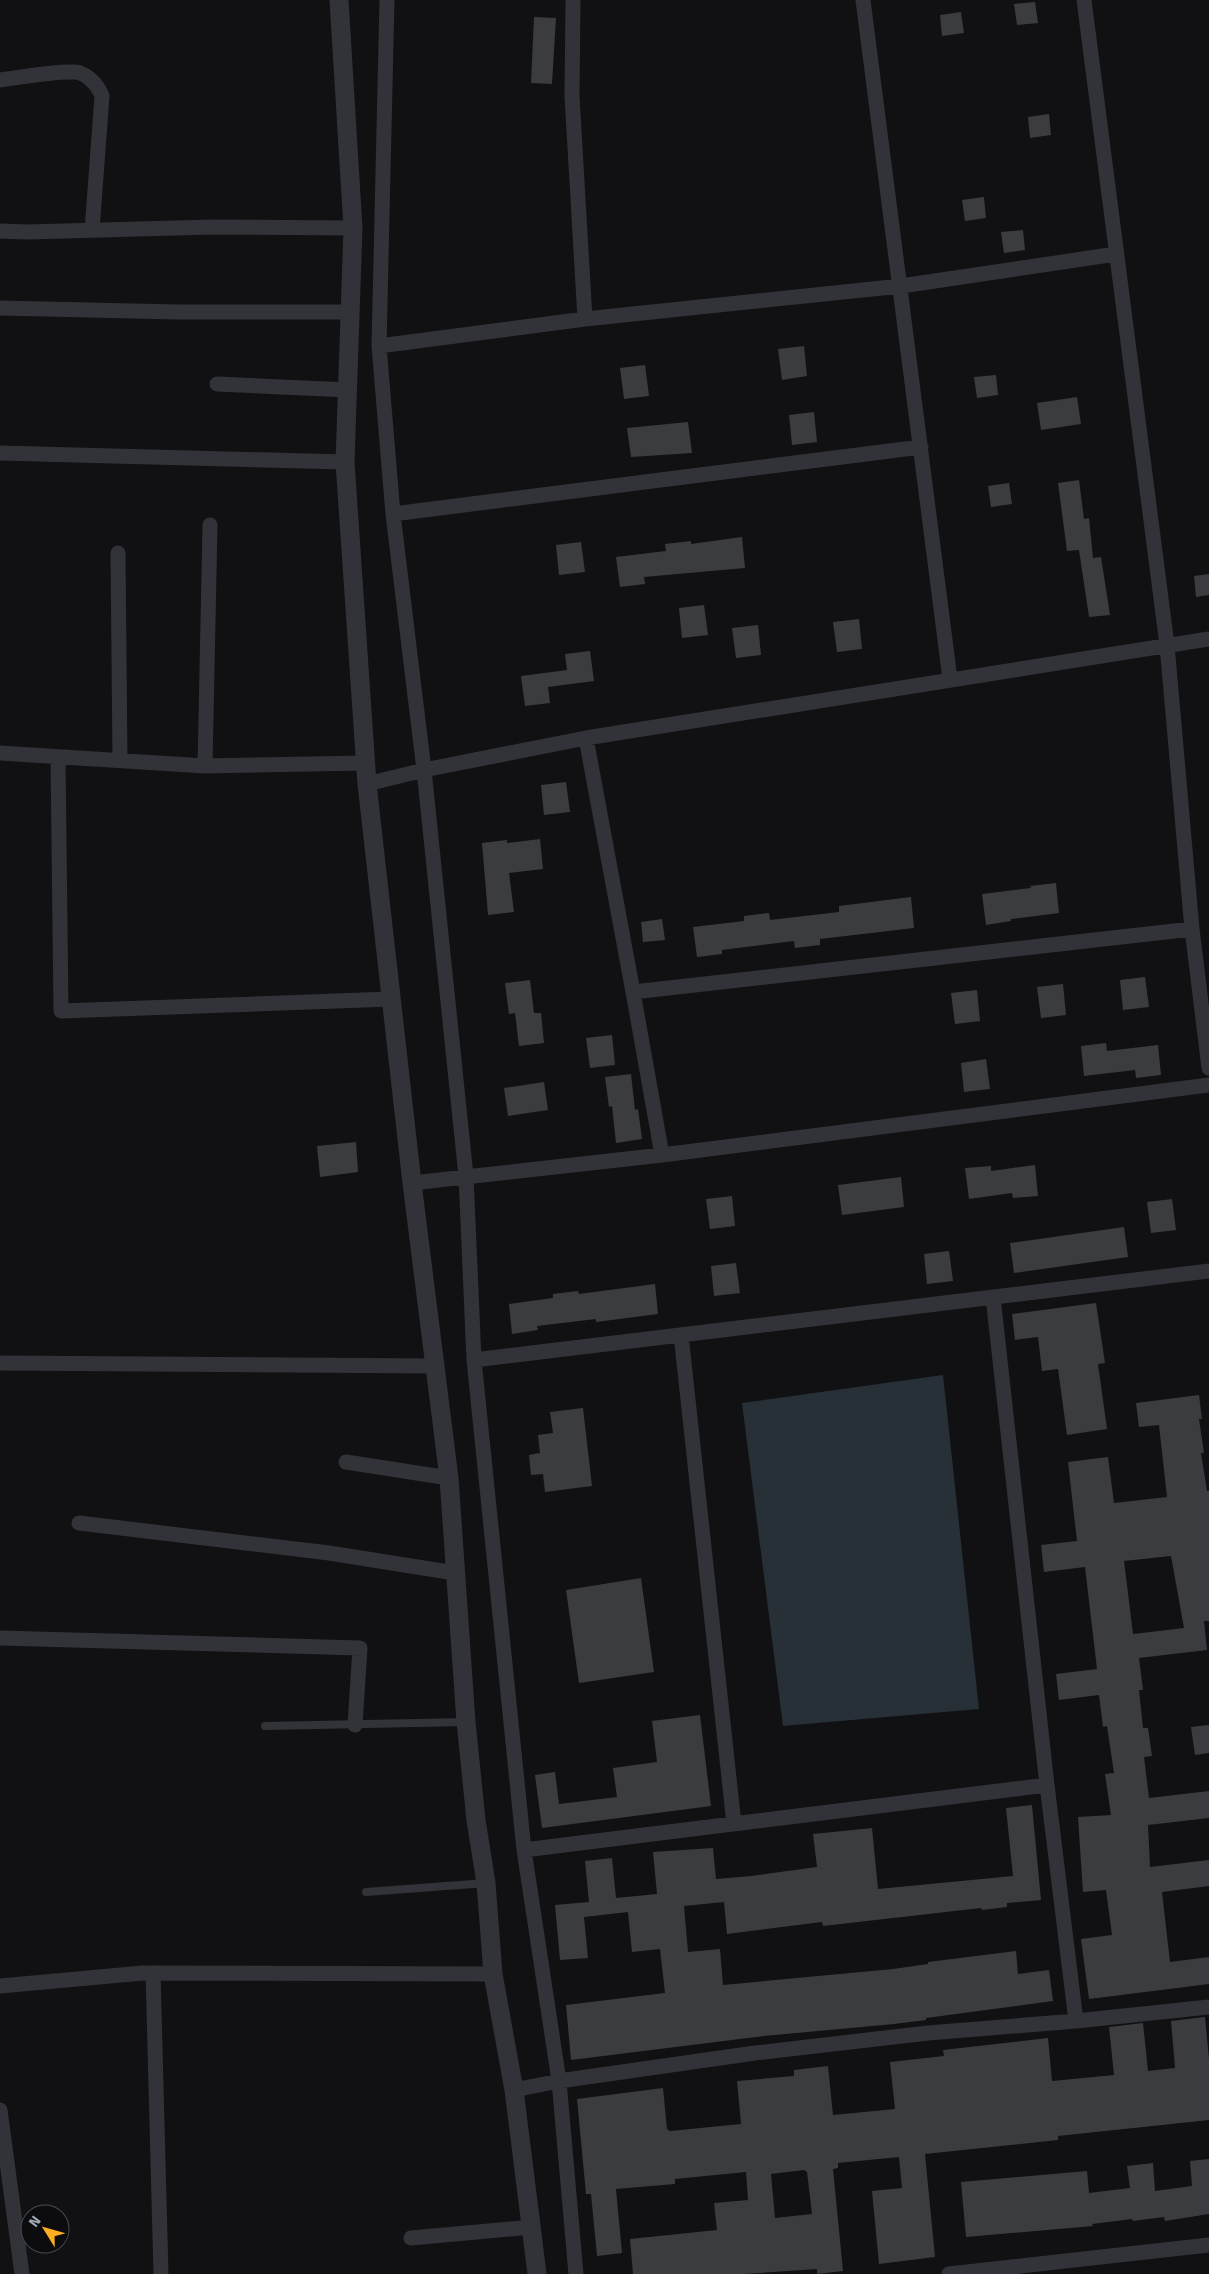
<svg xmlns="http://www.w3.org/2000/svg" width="1209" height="2274" font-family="'Fira Sans',sans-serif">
	<rect width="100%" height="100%" fill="#111113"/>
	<path fill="#273037" d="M943,1375l36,334 -196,17 -41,-323z"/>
	<path fill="#3b3c40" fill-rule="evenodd" d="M1035,2l3,21 -21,2 -3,-21z
		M961,12l3,21 -22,3 -2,-21z
		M534,17l22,1 -4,66 -21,-1z
		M1049,114l2,21 -21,3 -2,-21z
		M984,197l2,21 -21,3 -3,-21z
		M1023,230l2,20 -21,3 -3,-21z
		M804,346l3,30 -25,4 -4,-31z
		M645,365l4,31 -25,3 -4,-31z
		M996,375l2,20 -21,3 -3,-21z
		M1077,397l4,27 -40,6 -4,-27z
		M814,412l3,30 -25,3 -3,-30z
		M688,422l4,31 -61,4 -4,-29z
		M1079,480l5,39 5,-1 4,40 8,-1 9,58 -21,2 -10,-67 -12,1 -9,-68z
		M1009,483l3,21 -21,3 -3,-21z
		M742,537l3,31 -101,9 1,7 -25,3 -4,-30 50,-6 -1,-7 26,-3v3z
		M581,542l4,30 -26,3 -3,-30z
		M1209,574v21l-13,2 -2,-21z
		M704,605l4,30 -26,3 -3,-30z
		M859,619l3,30 -25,3 -4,-30z
		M758,625l3,30 -25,3 -4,-30z
		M590,651l4,30 -46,6 2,16 -25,3 -4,-30 46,-6 -2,-16z
		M566,782l4,30 -26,3 -3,-30z
		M540,839l3,30 -34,4 5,39 -26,3 -6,-72 25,-3v3z
		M1056,883l3,30 -48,6v2l-25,4 -4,-31 49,-6 -1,-2z
		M911,897l3,31 -94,11v6l-25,3 -1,-7 -72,9v4l-25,3 -4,-30 51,-6v-5l25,-3 1,7 69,-8v-6z
		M662,919l3,21 -22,2 -2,-20z
		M1145,977l4,30 -26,3 -3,-30z
		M530,980l4,33h7l3,30 -25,3 -4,-33 -6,1 -4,-31z
		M1063,984l3,31 -25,3 -4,-31z
		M977,990l3,31 -25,3 -4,-31z
		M612,1035l3,30 -25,3 -4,-30z
		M1106,1043l1,8 51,-6 3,30 -25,3 -1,-8 -51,6 -3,-30z
		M986,1059l4,30 -26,3 -3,-29z
		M631,1074l4,36 3,-1 4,30 -26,4 -4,-37 -3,1 -4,-30z
		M544,1082l4,28 -40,6 -4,-28z
		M356,1142l2,30 -38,5 -3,-31z
		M1035,1165l3,31 -25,2 -1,-5 -43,6 -4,-31 26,-2v5z
		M901,1177l3,30 -62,8 -4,-30z
		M732,1196l3,30 -25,3 -4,-30z
		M1172,1199l4,31 -25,3 -4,-31z
		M1124,1227l4,30 -114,16 -4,-30z
		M949,1251l4,30 -26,3 -3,-30z
		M736,1263l4,30 -26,3 -3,-30z
		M655,1284l3,30 -62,8v-3l-59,7 1,4 -26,4 -3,-30 44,-6v-4l25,-3 1,3z
		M1096,1303l9,60 -7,1 9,65 -40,6 -9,-66 -16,2 -4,-34 -23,3 -3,-26z
		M1199,1395l3,24h-3l5,34h-3l6,38h2v130h-5l3,29 -68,8 4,32h-4l4,38h5l4,28 -8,1 5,41 60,-7v27l-61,7 2,42 59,-7v26l-47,6 8,70 39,-5v27l-120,15 -8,-60 31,-4 -6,-45 -23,2 -5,-75 33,-2 -6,-41 9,-1 -7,-47 -4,1 -4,-32 -40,5 -3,-26 41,-5 -12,-102 -41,5 -3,-27 36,-4 -9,-79 40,-5 6,46 53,-6 -8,-72 -20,2 -3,-24zM1171,1556l13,72 -51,6 -9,-73z
		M583,1408l9,78 -47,6 -2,-18 -12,1 -2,-20 11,-2 -2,-18 15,-2 -3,-21z
		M641,1578l13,94 -75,11 -13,-93z
		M700,1715l11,91 -169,22 -7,-53 20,-3 4,32 58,-7 -4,-29 44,-6 -5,-41z
		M1209,1725v28l-14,2 -4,-28z
		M1032,1805l9,95 -34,3v4l-25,3 -1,-2 -158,18 -1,-4 -95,12 -3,-32 -40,4 4,46 32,-3 3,36 170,-16 35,-5v-2l88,-11 2,23 31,-4 4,31 -127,17v2l-32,4 -130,12 -193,24 -5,-55 99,-12 -5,-44 -28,3 -4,-40 -44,5 4,41 -28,2 -5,-55 34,-3 -4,-41 27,-3 4,40 41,-4 -4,-42 60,-4 3,31 35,-3 66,-9 -4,-33 59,-6 6,61 135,-13 -7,-68z
		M1205,2017l4,42v61l-151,16v4l-133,14 10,103 -56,7 -7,-73 30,-3 -3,-31 -61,6v5l-5,1 10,102 -26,3v-5l-73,5h-111l-3,-35 87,-9 -3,-27 34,-3 -2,-28 -71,7v5l-59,5 6,64 -25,3 -6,-62h-5l-9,-95 86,-11 4,41 3,2 71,-7 -4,-43 57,-5v-6l34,-4 5,49 62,-6 -5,-47 54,-6 -1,-6 105,-12 4,43 62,-6 -5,-48 34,-4 5,48 27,-3 -4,-47zM804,2170l3,2 5,42 -37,4 -4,-44z
		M1209,2159v55l-44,7 -1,-4 -31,4 -1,-2 -40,5 1,2 -127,11 -5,-55 126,-11 2,22 41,-5 -3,-22 26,-3 2,28 37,-5 -2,-25z"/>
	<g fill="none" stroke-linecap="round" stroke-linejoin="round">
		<path stroke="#323338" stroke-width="8" d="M265,1726l201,-4
			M366,1892l120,-9"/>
		<path stroke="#323338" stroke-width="15" d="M387,0l-8,346 14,168 31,256 42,406 8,184 50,490 35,231 17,193
			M573,0l-1,96 13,223
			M863,0l87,679
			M1084,0l83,645 25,284 17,139
			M0,80c22,-3 53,-9 74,-8 12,0 24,13 28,24l-10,134
			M0,231l27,1 185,-5 141,1
			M0,308l178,4h172
			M379,346l206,-27 316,-33 215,-32
			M217,384l131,6
			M0,453l345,9
			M393,514l528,-67
			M118,553l2,208
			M586,738l47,254 559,-63
			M0,753l205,13 160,-3
			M58,757l3,254 330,-12
			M205,766l5,-241
			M367,784l57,-14 162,-32 623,-99
			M633,992l29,163
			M412,1183l250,-28 547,-70
			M993,1297l54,488 29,236
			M681,1335l53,489
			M474,1360l735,-89
			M0,1363l435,3
			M346,1462l103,16
			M79,1523l250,30 126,20
			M0,1638l360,10 -5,77
			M524,1850l523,-65
			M153,1973l8,301
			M0,1986l143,-13 350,1
			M514,2090l45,-9 196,-28 173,-20 148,-12 133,-14
			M0,2110l22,164
			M411,2238l121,-11
			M949,2274l260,-29"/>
		<path stroke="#323338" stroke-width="19" d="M339,0l14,228 -8,234 22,322 45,399 37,295 17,244 10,98 10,63 7,91 21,116 23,184"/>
	</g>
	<g transform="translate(45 2229) rotate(307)"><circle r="24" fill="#0c0c0e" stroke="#484a50"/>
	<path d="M0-4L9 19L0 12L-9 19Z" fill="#fbae21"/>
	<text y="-8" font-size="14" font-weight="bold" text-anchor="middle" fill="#a2a8b4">N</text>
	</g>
</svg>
